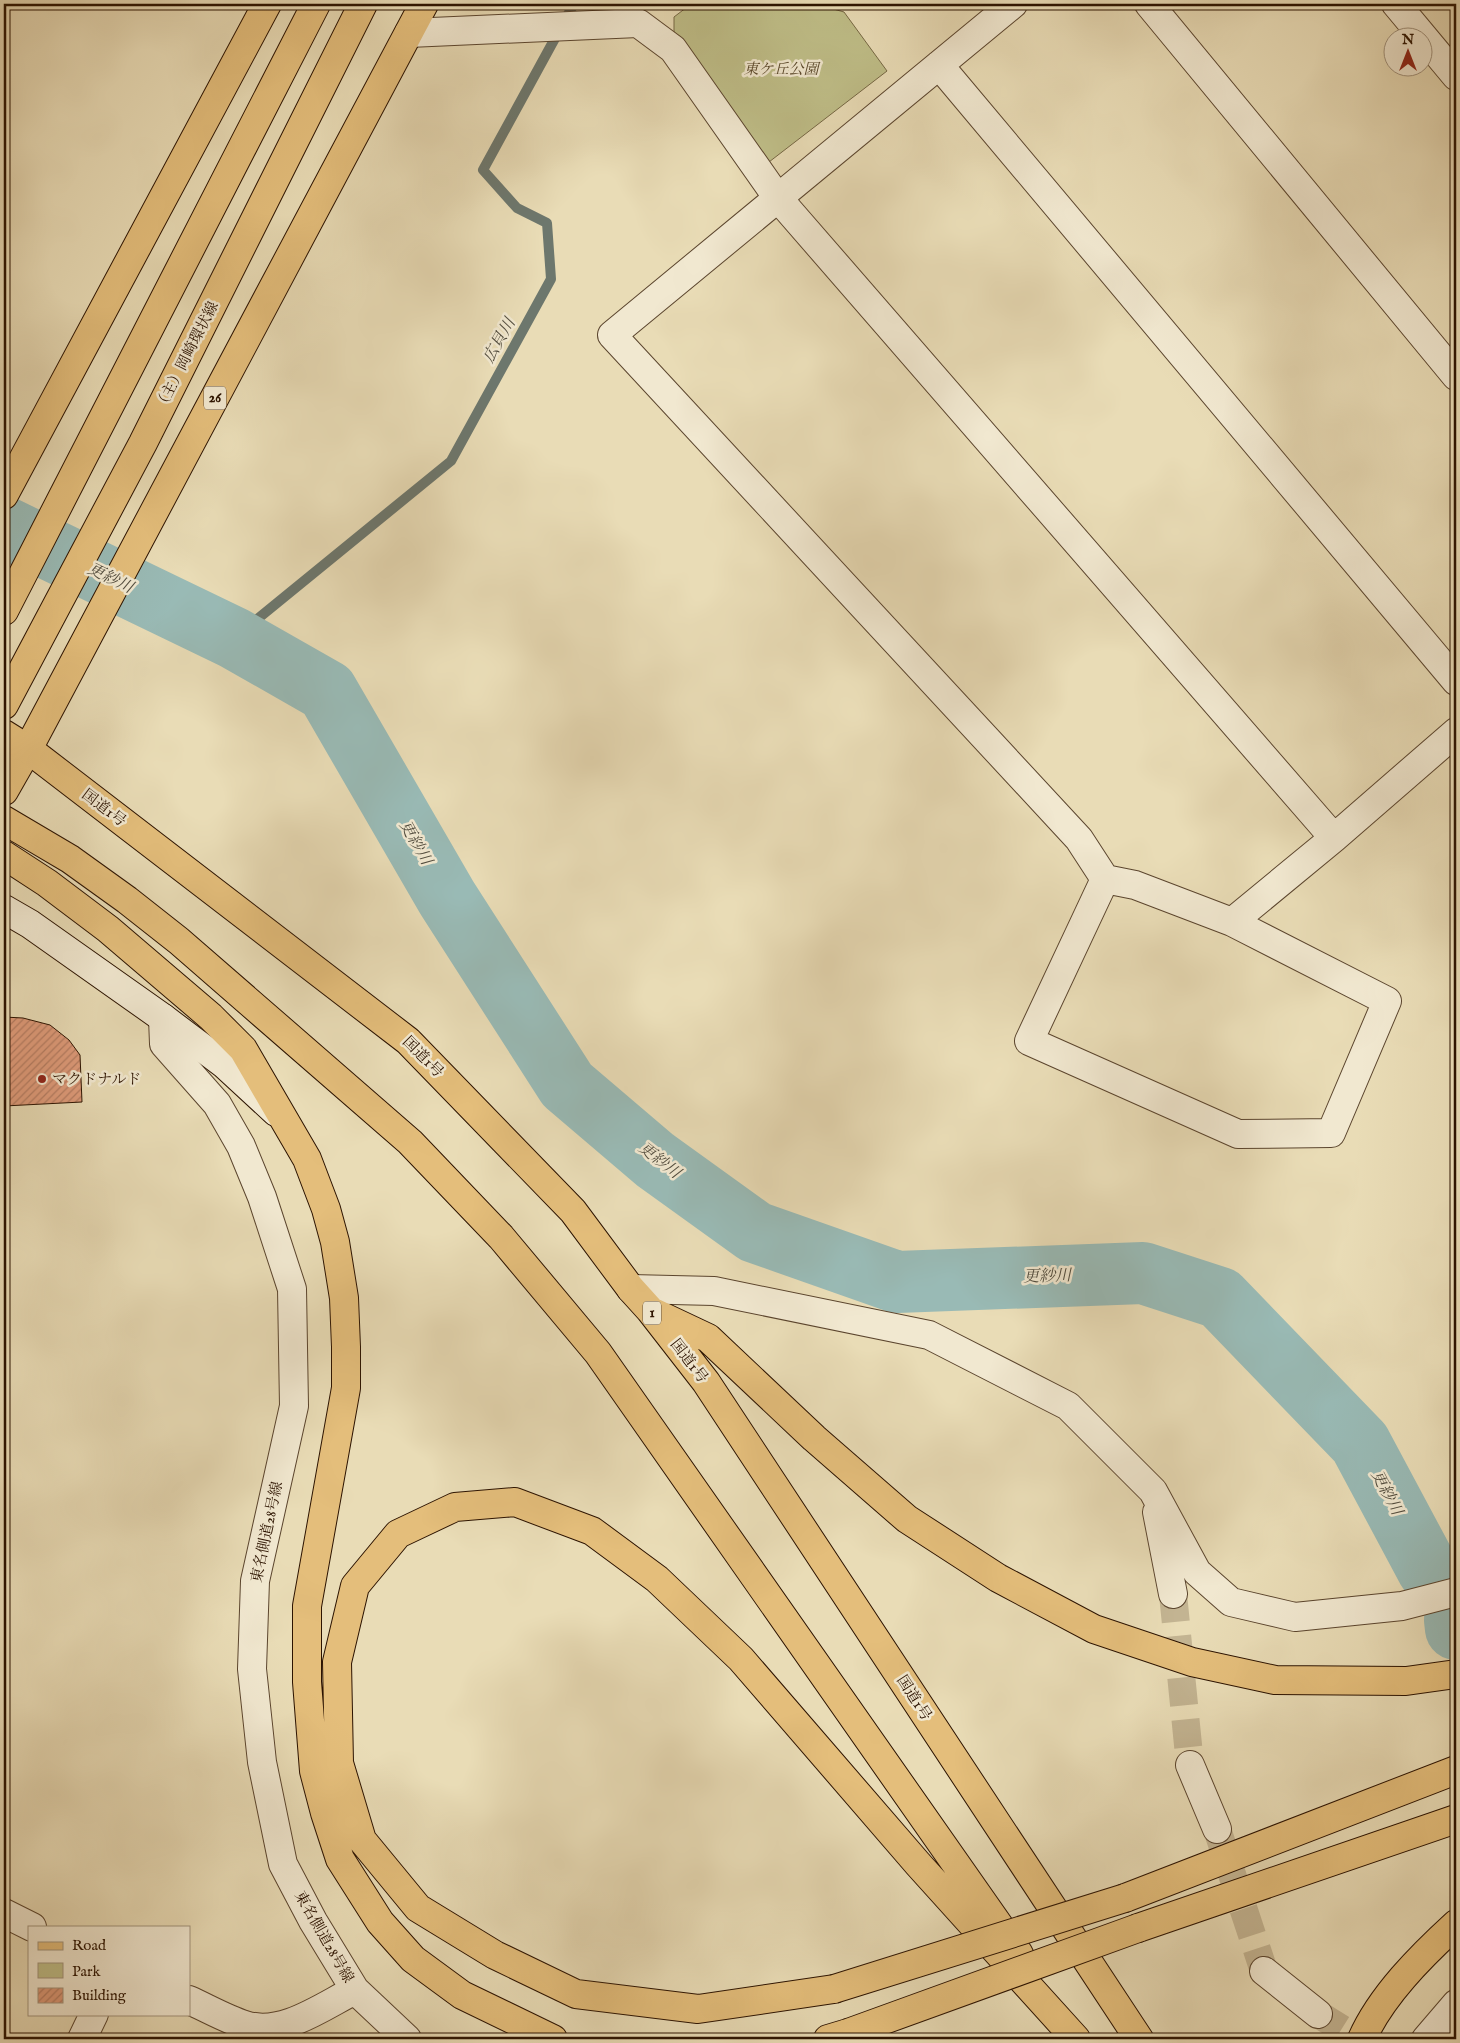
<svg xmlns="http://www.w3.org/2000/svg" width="1460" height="2043" font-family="'IM FELL English','Noto Serif JP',serif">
	<defs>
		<pattern id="building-hatch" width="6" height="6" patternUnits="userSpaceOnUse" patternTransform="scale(1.25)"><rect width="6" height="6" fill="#de9a79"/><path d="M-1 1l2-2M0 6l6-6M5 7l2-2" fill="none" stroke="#b47c61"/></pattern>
	</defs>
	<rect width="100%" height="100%" fill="#e9dcb6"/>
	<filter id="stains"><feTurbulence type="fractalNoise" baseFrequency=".004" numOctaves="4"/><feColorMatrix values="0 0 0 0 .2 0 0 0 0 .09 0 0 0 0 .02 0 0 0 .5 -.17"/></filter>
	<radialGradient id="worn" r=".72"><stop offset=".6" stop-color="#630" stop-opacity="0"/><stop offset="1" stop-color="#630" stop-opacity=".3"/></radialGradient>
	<path fill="#bfbe88" stroke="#766844" d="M691,4h125l28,8 43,59 -118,91 -95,-127v-18z"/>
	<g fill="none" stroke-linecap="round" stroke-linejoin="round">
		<path stroke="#6d776d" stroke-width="10" d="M234,638l217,-177 100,-182 -4,-56 -30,-15 -34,-38 88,-161 4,-5"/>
		<path stroke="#99bab5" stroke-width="62" d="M4,527l230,111 93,53 120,207 120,187 88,75 100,72 142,50 246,-9 77,25 140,145 68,127
			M1455,1620l1,9"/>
	</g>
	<path fill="url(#building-hatch)" stroke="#2c1300" d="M4,1017l19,1 27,7 19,15 11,15 2,47 -78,4z"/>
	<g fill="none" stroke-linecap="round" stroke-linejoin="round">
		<path stroke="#c3b492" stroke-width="28" stroke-dasharray="28 14" stroke-linecap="butt" d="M1173,1594l17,171
			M1217,1829l47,142
			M1318,2014l40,25"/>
		<g stroke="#5b452e" stroke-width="30">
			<path id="street" d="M1013,4l-401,331 467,504 26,40 30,6 97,37 102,-84 122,-106
				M1149,4l307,372
				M1396,4l60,72
				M409,33l229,-10 35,26 104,148 557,641
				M939,65l517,616
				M1105,879l-76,162 209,93 93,-1 56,-132 -155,-79
				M163,1018l1,26 53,60 24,42 21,51 30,92 2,117 -39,175 -3,88 10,93 21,102 30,57 42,69 52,49
				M631,1289l83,2 215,44 139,71 85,85 44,81 34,30 64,15 107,-11 54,-14
				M1157,1512l16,82
				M1190,1765l27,64
				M4,1913l28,14
				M1264,1971l54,43
				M189,2000c18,8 37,19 56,25 37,12 78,-19 110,-35
				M82,2039l12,-25
				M1426,2039l30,-35"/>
		</g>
		<g stroke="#2c1300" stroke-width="30">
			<path id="secondary" d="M4,909l26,15 133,94 61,46 52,48"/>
		</g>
		<g stroke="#2c1300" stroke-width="30">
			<path id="primary" d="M4,495l263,-491
				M4,611l312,-607
				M4,705l139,-262 220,-439
				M4,791l24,-42 396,-745"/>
		</g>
		<g stroke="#2c1300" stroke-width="30">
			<path id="highway" d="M4,734l24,15 380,292 165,170 58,78 19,21 56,72 433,657
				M4,820l66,39 57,41 52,41 231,201 91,95 97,116 421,601
				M4,855l43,28 61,46 103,88 32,32 64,110 19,50 9,33 9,56 2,49v41l-39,218v76l7,89 11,42 15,46 40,63 33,37 49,36 91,44
				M655,1313l53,25 106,100 93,81 91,59 96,51 98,33 83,18 131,1 50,-7
				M1125,1898l331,-128
				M1138,1928l318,-109
				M834,1989l-136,20 -122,-15 -81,-39 -77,-47 -56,-68 -23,-77 -2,-101 18,-76 43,-52 57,-27 60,-5 77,29 65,48 84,80 177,205 158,175
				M828,2039l20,-6
				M1362,2039c19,-43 59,-83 94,-115"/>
		</g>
		<use href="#street" stroke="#f1e8d0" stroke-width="28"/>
		<use href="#secondary" stroke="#f1e8d0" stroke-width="28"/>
		<use href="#primary" stroke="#e4be7b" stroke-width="28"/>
		<use href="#highway" stroke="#e4be7b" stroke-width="28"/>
		<g stroke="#2c1300" stroke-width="30" stroke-linecap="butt">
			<path id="highway-bridge" d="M834,1989l291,-91
				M848,2033l290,-105"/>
		</g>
		<use href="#highway-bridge" stroke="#e4be7b" stroke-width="28"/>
	</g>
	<circle fill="#8f2418" stroke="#f1e8d0" stroke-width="2" cx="42" cy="1079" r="5"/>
	<g text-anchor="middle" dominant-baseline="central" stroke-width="5" stroke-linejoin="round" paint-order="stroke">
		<g fill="#f1e8d0" stroke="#67533e" stroke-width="1">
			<rect x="204" y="386.5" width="22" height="23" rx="4"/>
			<rect x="643" y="1301.5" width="18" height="23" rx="4"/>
		</g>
		<g font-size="14" font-weight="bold" fill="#2c1300">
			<text x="215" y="398">26</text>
			<text x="652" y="1313">1</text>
		</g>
		<g font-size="15" font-style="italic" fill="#584629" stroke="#f1e8d0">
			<text x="781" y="69">東ケ丘公園</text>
		</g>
		<g font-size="15" fill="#2c1300" stroke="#f1e8d0">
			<text transform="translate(187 356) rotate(-63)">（主）岡崎環状線</text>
			<text transform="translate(104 808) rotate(37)">国道1号</text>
			<text transform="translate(423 1057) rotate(45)">国道1号</text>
			<text transform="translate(689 1361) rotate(52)">国道1号</text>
			<text transform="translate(267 1532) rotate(-78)">東名側道28号線</text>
			<text transform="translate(914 1698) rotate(57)">国道1号</text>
			<text transform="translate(324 1937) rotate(60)">東名側道28号線</text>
		</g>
		<g font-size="15" fill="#2c1300" stroke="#f1e8d0" text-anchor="start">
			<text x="52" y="1079">マクドナルド</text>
		</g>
		<g font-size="16" font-style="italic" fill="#524d3f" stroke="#f1e8d0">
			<text transform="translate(500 341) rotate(-61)">広貝川</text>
			<text transform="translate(110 579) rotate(26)">更紗川</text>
			<text transform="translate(415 843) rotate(60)">更紗川</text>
			<text transform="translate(659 1161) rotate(38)">更紗川</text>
			<text transform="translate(1047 1277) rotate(-2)">更紗川</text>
			<text transform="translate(1386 1493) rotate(62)">更紗川</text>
		</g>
	</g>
	<rect width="1460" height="2043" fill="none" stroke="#e9dcb6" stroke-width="20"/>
	<rect x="5" y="5" width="1450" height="2033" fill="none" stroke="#2c1300" stroke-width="2.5"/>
	<rect x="10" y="10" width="1440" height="2023" fill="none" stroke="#2c1300"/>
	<rect x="28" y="1926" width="162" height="90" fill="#f1e8d0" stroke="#a2937d"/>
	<rect x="38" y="1942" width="25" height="8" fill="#e4be7b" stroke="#a2937d"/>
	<text x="72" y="1950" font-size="15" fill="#2c1300">Road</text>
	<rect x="38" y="1963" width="25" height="15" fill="#bfbe88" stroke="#a2937d"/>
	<text x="72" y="1976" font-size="15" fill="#2c1300">Park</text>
	<rect x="38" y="1988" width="25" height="15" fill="url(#building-hatch)" stroke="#a2937d"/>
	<text x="72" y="2000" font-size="15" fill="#2c1300">Building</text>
	<g transform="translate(1408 52)"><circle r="24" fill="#f1e8d0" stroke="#a2937d"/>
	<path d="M0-4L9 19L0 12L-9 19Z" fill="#8f2418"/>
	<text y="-8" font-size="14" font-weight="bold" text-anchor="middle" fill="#2c1300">N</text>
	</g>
	<rect width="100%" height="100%" filter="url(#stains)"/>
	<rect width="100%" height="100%" fill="url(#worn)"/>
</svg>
